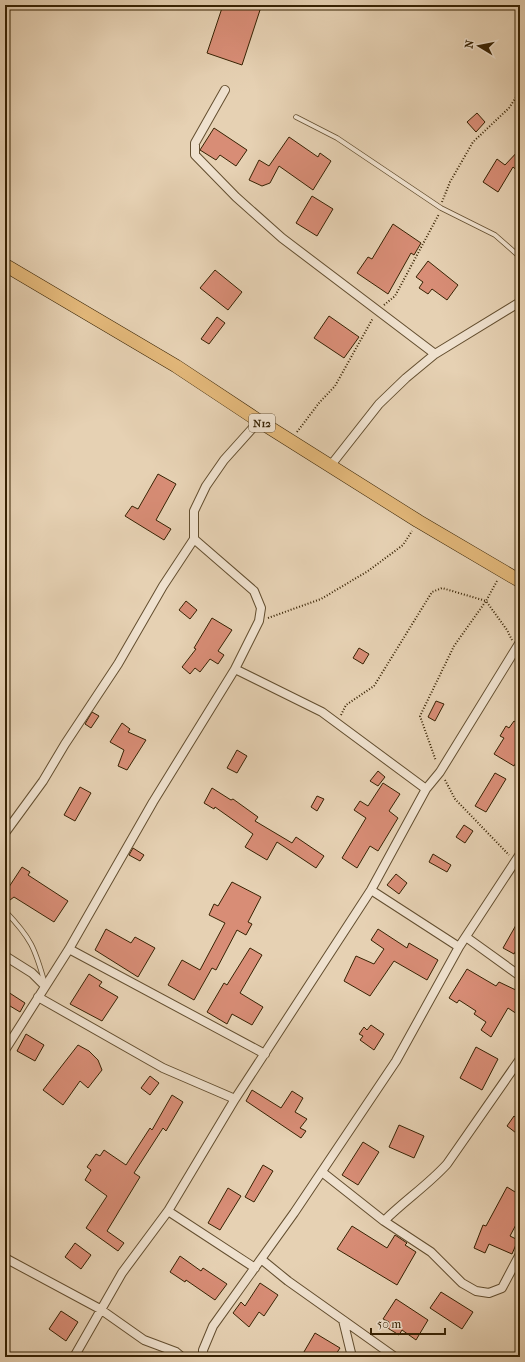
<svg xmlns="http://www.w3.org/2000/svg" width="525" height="1362" font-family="'IM FELL French Canon',serif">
	<rect width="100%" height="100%" fill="#e6d1b3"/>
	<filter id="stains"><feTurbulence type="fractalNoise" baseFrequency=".005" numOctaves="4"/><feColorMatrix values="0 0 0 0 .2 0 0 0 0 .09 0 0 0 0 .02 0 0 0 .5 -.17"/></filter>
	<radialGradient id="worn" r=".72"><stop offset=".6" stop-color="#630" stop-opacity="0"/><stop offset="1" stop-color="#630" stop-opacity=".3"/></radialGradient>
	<path fill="#d88d76" stroke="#372203" d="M223,5h21l16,5 -18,55 -35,-12z
		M477,113l8,9 -9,10 -9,-10z
		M214,128l33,22 -11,16 -16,-11 -4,5 -16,-10z
		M289,137l29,20 2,-4 11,8 -18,29 -34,-24 -9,17 -8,3 -13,-6 10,-20 10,6z
		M520,149v24l-7,-6 -15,25 -15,-10 14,-23 8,6z
		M312,196l21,13 -16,27 -21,-13z
		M393,224l28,19 -7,12 -3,-2 -23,41 -31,-21 11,-16 4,2z
		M428,261l30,24 -11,15 -15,-11 -4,5 -9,-6 4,-6 -7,-5z
		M215,270l27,22 -14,18 -28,-22z
		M329,316l30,21 -15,21 -30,-20z
		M217,317l8,6 -16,21 -8,-5z
		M158,474l18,10 -20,36 15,9 -7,11 -39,-24 7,-10 6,3z
		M186,601l11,9 -7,9 -11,-9z
		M212,618l20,12 -14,21 6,4 -6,9 -8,-5 -10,13 -5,-4 -5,6 -8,-7 14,-18 -2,-1z
		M359,648l10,6 -6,10 -10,-6z
		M436,701l8,3 -9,17 -7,-4z
		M92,712l7,4 -8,12 -6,-4z
		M514,721l6,4v30l-6,11 -20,-12 10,-16 -4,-2 6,-10 3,2z
		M122,723l8,6 -2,3 18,8 -19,30 -9,-4 6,-16 -14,-8z
		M237,750l10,6 -10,17 -10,-5z
		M378,771l7,6 -7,9 -8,-5z
		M495,773l11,6 -20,33 -11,-6z
		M383,783l17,11 -11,17 9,7 -20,33 -8,-5 -13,22 -15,-10 24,-40 -12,-8 6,-9 8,5z
		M80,787l11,6 -16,28 -11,-6z
		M212,788l19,12 2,-1 25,18 -3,4 37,22 4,-6 28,19 -8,12 -39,-26 -10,18 -22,-13 8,-13 -38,-27 -1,2 -10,-6z
		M317,796l7,3 -7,12 -6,-4z
		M464,825l9,6 -8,12 -9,-6z
		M133,848l11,7 -4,6 -11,-6z
		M433,854l18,11 -4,7 -18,-10z
		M22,867l8,5 -2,3 40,26 -14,21 -40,-25 -4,3 -5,-3v-4z
		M396,874l11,9 -8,11 -12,-9z
		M232,882l29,15 -13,25 4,2 -6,11 -9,-5 -21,40 -4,-2 -18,32 -26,-15 14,-25 18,10 25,-47 -16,-8 5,-11 4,2z
		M520,918v25l-6,11 -11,-6z
		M106,929l25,14 4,-6 20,11 -17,29 -43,-27z
		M378,929l29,19 2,-5 29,17 -11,20 -33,-19 -24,35 -26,-15 12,-25 18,8 10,-15 -13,-9z
		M250,948l12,7 -22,38 23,14 -11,18 -20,-11 -5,10 -20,-12 17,-29 3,2z
		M467,969l29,17 3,-4 21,10v24l-12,-8 -17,29 -10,-7 5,-8 -12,-8 2,-3 -17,-11 -2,3 -8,-5z
		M89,974l13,8 -3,4 19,11 -16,24 -32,-17z
		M5,990l20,13 -5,9 -15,-9z
		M371,1025l13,9 -10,16 -14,-10 3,-4 -4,-2 5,-7 3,3z
		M26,1034l18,11 -9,16 -18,-10z
		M78,1045l11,6 9,9 4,10 -14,18 -8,-7 -17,24 -20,-15z
		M476,1047l22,12 -16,31 -22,-12z
		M150,1076l9,7 -9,12 -9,-7z
		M252,1090l29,18 11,-17 11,7 -8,14 12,7 -7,9 6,3 -5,7 -55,-37z
		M172,1095l11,7 -17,29 -3,-3 -29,45 6,4 -33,54 17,12 -6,8 -32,-23 21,-32 -22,-16 6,-10 -4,-3 9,-13 4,2 4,-6 22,15 24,-37 2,2z
		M514,1116l6,5v15l-13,-10z
		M399,1125l25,11 -10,22 -25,-11z
		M363,1142l16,10 -21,33 -16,-10z
		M263,1165l10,6 -19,31 -9,-5z
		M507,1187l13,8v22l-10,19 8,4 -6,14 -23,-10 -4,9 -11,-5 9,-23 3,1z
		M228,1188l13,8 -21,34 -12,-7z
		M352,1226l35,22 8,-13 12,8 -2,2 11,7 -19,33 -60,-36z
		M75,1243l16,12 -10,14 -16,-12z
		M180,1256l21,15 2,-3 24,16 -12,16 -29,-20 -1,2 -15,-10z
		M260,1283l18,12 -14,21 -5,-4 -10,15 -16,-14 8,-11 4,4z
		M441,1292l32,20 -11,17 -32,-21z
		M396,1299l32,21 -12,20 -14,-10 -3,5 -13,-8 3,-5 -6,-3z
		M61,1311l17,11 -12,19 -17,-12z
		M315,1333l25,15 -6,9h-33z"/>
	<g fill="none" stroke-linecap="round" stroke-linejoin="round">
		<g stroke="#634e2f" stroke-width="5.5">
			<path id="service" d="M296,117l41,21 104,70 54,27 25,22
				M5,911c26,27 30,37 40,73"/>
		</g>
		<g stroke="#634e2f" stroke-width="10">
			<path id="minor" d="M225,90l-30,53v12l41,42 46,41 153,116
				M331,465l48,-61 27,-26 29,-24 85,-52
				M235,669l87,43 104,77
				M5,833l38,-52 22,-37 53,-80 45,-78 31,-47v-28l12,-25 18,-26 35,-39
				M371,890l88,57
				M466,937l54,39
				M69,949l196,105
				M5,956l27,17 13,13
				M38,997l125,71 72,31
				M5,1050l64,-101 84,-147 82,-133 24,-48 2,-13 -7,-17 -60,-52
				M322,1172l62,49 47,31 31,31 14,8 13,2 13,-5 18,-34
				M168,1211l87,57
				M384,1221c20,-20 44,-36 63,-57l73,-105
				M5,1258l95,51 44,31 32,12 6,5
				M261,1259l27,22 55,39 9,37
				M343,1320l52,37
				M74,1357l48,-84 46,-62 67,-112 136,-209 55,-101 14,-17 80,-130
				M203,1357v-7l10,-24 81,-113 102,-152 63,-114 61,-93"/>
		</g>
		<g stroke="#372203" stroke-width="14">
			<path id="trunk" d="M5,265l171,101 83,55 159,100 102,60"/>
		</g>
		<path stroke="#372203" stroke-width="2" stroke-dasharray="1 2" stroke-linecap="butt" d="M442,202l8,-20 23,-40 36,-34 11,-17
			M384,305l11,-9 44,-82
			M297,432l22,-29 16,-17 38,-68
			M497,581l-11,20 21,29 5,10
			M268,618l53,-19 47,-28 35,-26 9,-14
			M341,715l5,-10 28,-19 58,-94 10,-4 44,13 -32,45 -34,70 16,45
			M445,780l10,19 54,56"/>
		<use href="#service" stroke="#efe1ce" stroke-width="4"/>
		<use href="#minor" stroke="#efe1ce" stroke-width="8"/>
		<use href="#trunk" stroke="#e3b87a" stroke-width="13"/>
	</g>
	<g text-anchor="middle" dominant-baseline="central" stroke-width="3.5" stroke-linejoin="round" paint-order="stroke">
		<rect fill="#efe1ce" stroke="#6e5b40" stroke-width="1" x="249" y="414" width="26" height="18" rx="3"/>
		<g font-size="11" font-weight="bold" fill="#372203">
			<text x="262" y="423">N12</text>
		</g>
	</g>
	<rect width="525" height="1362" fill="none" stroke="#e6d1b3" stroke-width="20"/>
	<rect x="6" y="6" width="513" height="1350" fill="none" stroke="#372203" stroke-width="2"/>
	<rect x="10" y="10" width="505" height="1342" fill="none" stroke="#372203"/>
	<g transform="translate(479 46) rotate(280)" stroke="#efe1ce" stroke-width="3" paint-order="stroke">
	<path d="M0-3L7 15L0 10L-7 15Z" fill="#372203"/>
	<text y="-6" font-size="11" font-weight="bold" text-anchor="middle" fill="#372203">N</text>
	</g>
	<path d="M371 1328v6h74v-6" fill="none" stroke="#372203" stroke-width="2"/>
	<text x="377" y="1328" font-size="12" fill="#372203" stroke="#efe1ce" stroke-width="3" paint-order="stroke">50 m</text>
	<rect width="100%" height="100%" filter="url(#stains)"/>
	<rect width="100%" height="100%" fill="url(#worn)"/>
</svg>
